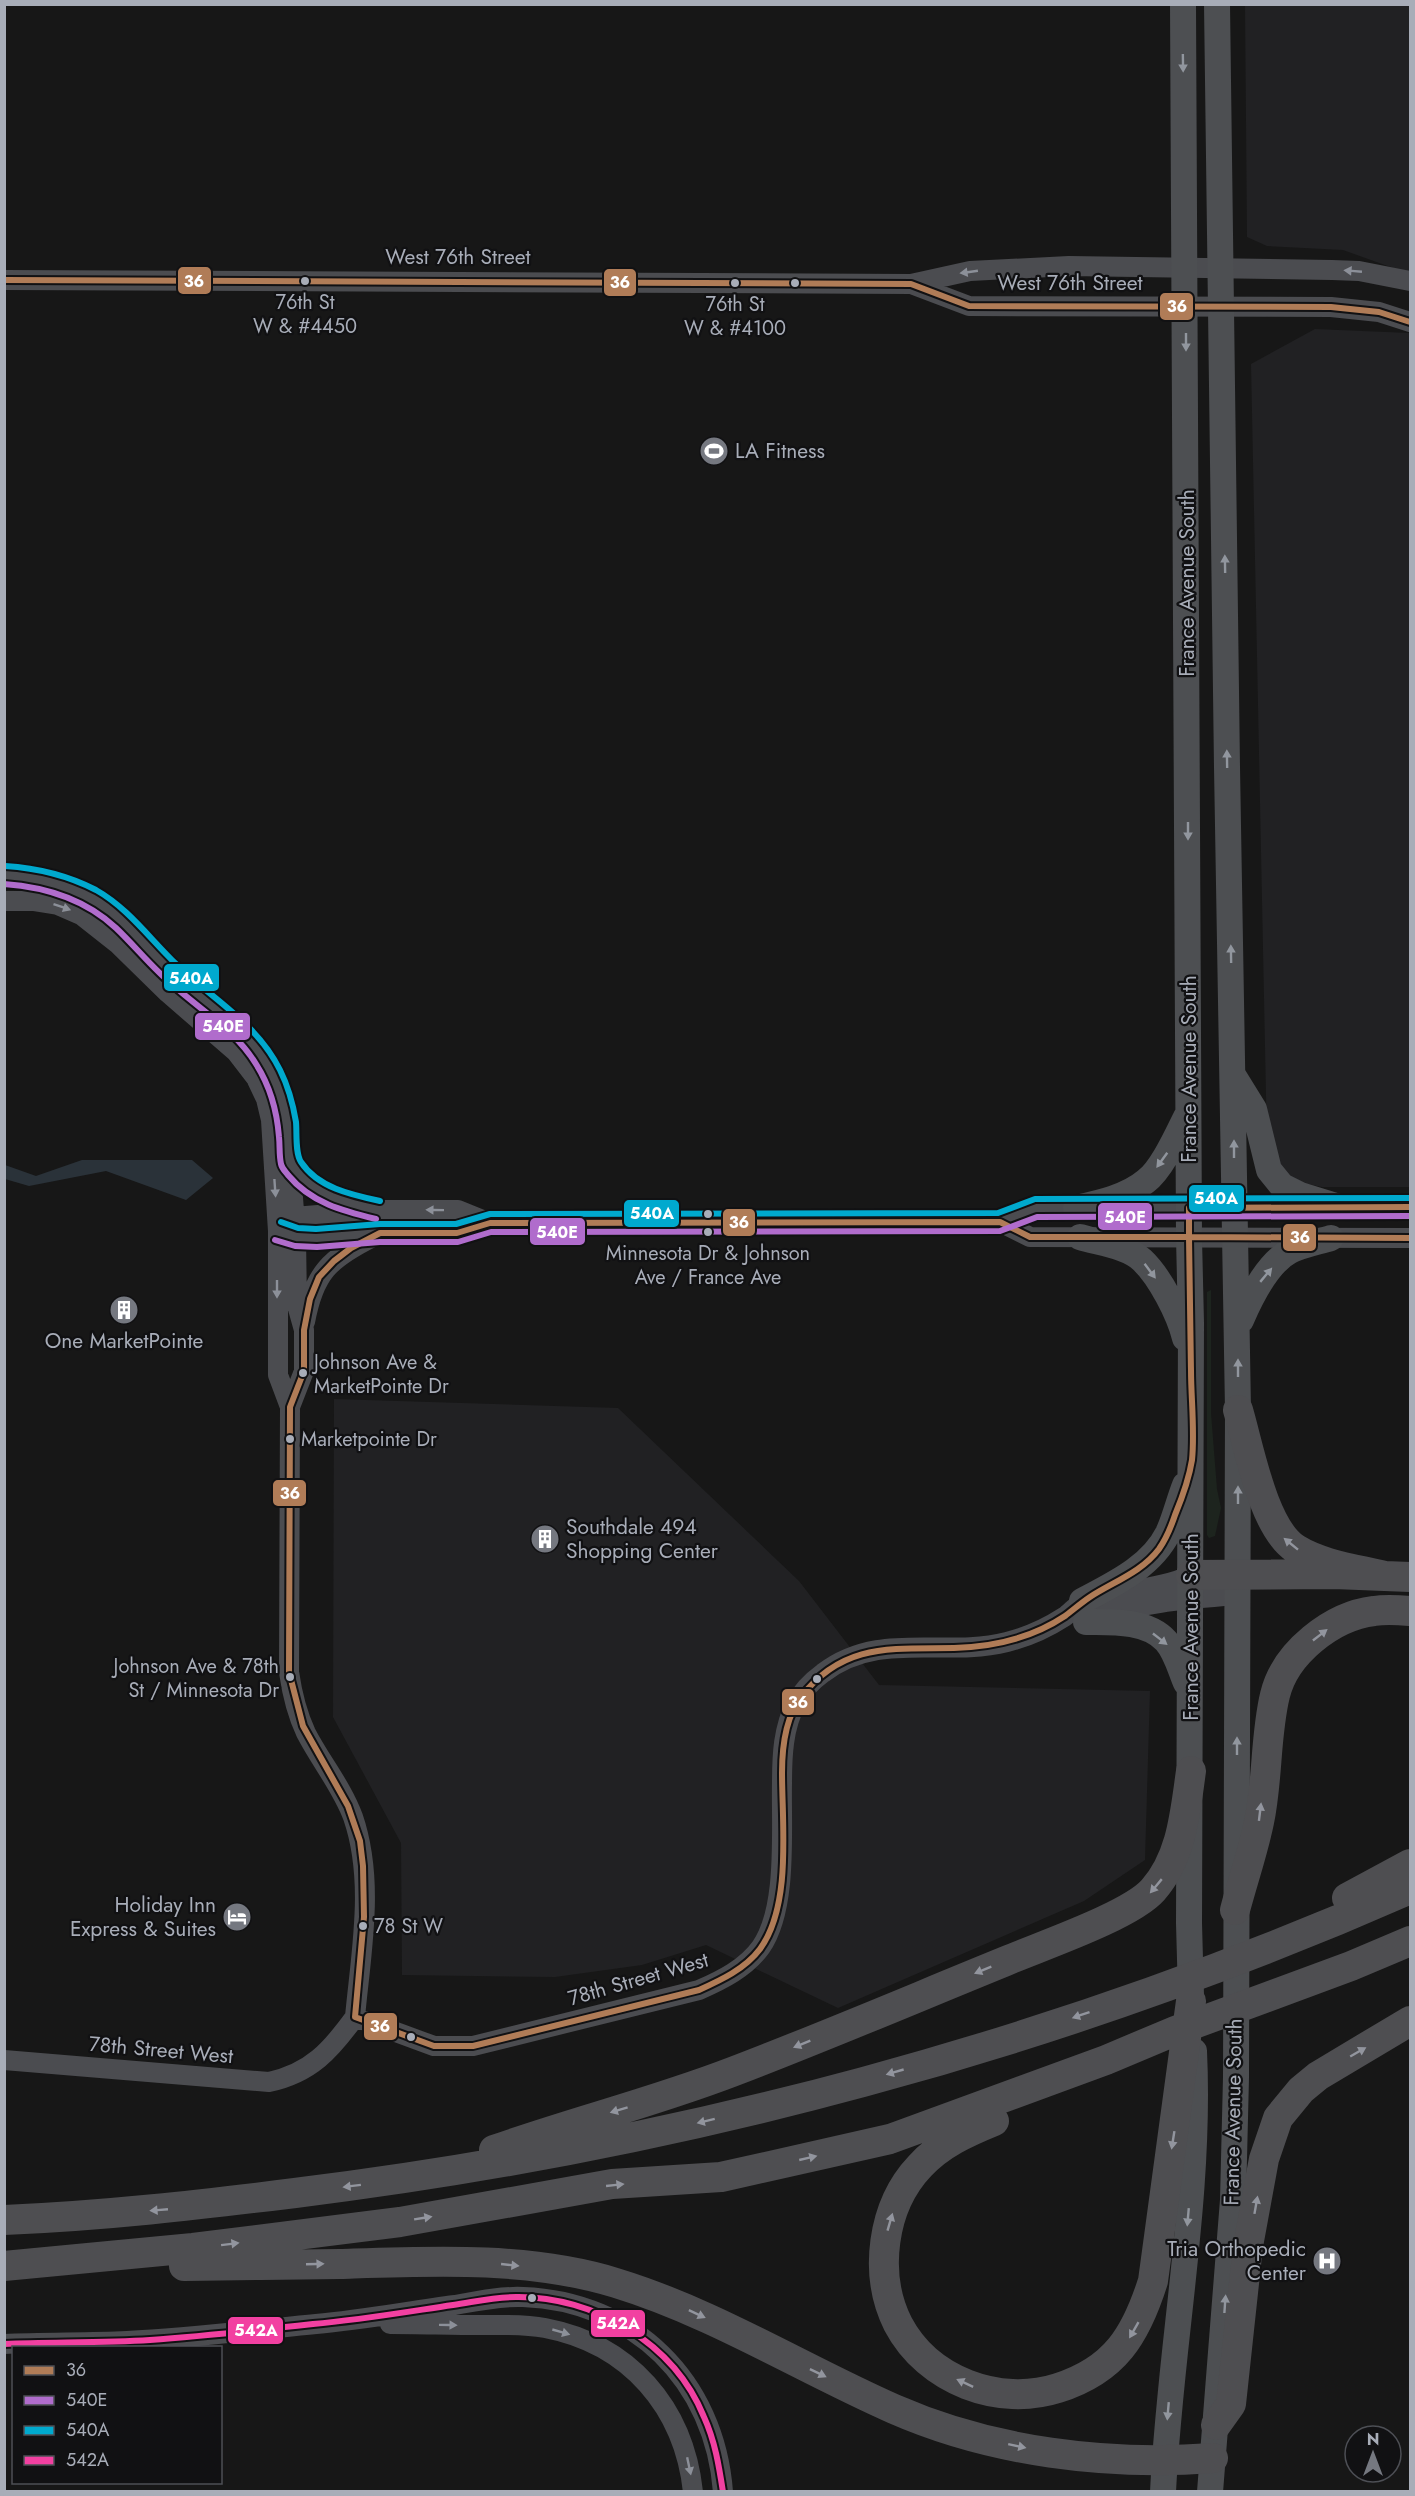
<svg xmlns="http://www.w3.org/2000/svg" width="1415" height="2496" font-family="Jost,sans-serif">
	<rect width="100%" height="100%" fill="#171717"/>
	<path fill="#212123" d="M1245,5h165v269l-67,-24 -76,-4 -20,-9z
		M1315,329l95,4v854h-88l-34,-7 -21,-36 -16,-780z
		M334,1399l284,9 181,173 80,104 271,6 -5,169 -61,41 -246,107 -132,-63 -64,20 -87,12 -153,-2 -1,-132 -68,-126z"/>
	<path fill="#1d241e" d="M1211,1290v123l6,76 4,19 -6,28 -6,2 -2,-3v-243z"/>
	<path fill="#2a3239" d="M82,1160h110l21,18 -27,22 -80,-29 -77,15 -24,-7v-14l31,11z"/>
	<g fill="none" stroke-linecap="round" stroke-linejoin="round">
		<path stroke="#4b4c50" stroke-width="20" d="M4,280l907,4 59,-13 99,-5 263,4 27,1 51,10
			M911,284l58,22 362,1 48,5 31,10
			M4,875l34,2 27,8 29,14 78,73 71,63 20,21 13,24 8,20 4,33 8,104 1,68 7,25v41l-14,36 -1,265c3,21 8,42 17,61 15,29 36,54 47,84 22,64 8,135 2,200
			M4,901h29l25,4 23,10 38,30 49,48 68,59 20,26 10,21 5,21 7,111v144l12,32
			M290,1163c18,26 41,36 71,43
			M1000,1222l30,15 380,1
			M285,1225l9,-8 84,-7h80l32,13
			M278,1231l18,6 20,1 64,-5h77l33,-10 510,-1 35,-14 375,-1
			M305,1322c9,-49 24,-63 68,-85
			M1099,1617c44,-15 93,-18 138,-22
			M355,2017l79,29h39l226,-56c23,-10 47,-22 62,-43 27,-39 20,-118 21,-164 0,-27 1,-55 14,-80 6,-12 16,-22 27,-30 56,-43 120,-15 184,-31 20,-5 40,-14 57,-25 8,-5 13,-14 22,-16 33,-11 76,-12 105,-26
			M4,2060l265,22c42,-9 62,-32 86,-65
			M390,2324c30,0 61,1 91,1 22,0 43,-1 64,3 84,16 139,79 148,164
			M4,2344c41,-2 82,-1 123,-3 63,-3 126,-11 189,-17 47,-4 93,-13 139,-19 22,-4 46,-9 68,-8 111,4 192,84 200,195"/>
		<path stroke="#4d4f52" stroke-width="26" d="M1183,4l6,1234 2,85 -2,600 2,73
			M1233,1075l21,34 15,61 13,16 18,9 42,13
			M1076,1208c23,-5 51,-11 70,-27 16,-12 31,-46 40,-64
			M1080,1237c19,6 47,9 62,23 18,17 37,54 43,78
			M1241,1320c10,-23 26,-57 49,-69 12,-6 28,-9 41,-13
			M1082,1601c32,-17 69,-34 86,-68 7,-15 11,-33 17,-48
			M1086,1622c25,0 61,-2 80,19 10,11 14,28 20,42
			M1163,2492c7,-147 38,-294 31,-441
			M1210,2492l23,-292 3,-123 2,-667 -11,-643 -10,-763"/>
		<path stroke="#4e4e51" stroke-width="30" d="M1238,1410c11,37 25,118 58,139 26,16 60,20 89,27
			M1191,1575l143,-1 76,3
			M1347,1898l63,-34
			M1235,1910c8,-30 18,-59 24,-88 9,-42 6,-86 16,-127 10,-42 57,-79 99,-84 12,-2 25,-1 36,0
			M994,2121c-27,11 -54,23 -74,45 -38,40 -47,108 -22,158 30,57 101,83 160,64 57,-18 78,-53 95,-107l38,-280
			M494,2150c79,-28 160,-48 238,-78 92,-35 183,-74 274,-111 35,-15 124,-45 147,-71 29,-33 32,-77 38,-119
			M4,2220c98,-4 194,-15 291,-27 383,-47 762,-148 1115,-304
			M4,2266l189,-18 207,-26 212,-38 109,-7 169,-38 216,-79 69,-29 176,-65 59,-25
			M184,2266c52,-1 104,-1 156,-2 90,-3 189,-8 276,19 98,30 185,85 278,126 98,43 213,57 319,49
			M1216,2425l15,-21 17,-158 16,-87 14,-41 23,-28 17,-14 92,-55"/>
		<g stroke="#111113" stroke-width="10">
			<path id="bus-1" d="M4,280l907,4 58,22 362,1 48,5 31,10
				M1000,1222l30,15h159c1,45 1,89 2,133 0,29 4,61 1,90 -3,19 -10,38 -17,55 -4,12 -9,24 -16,34 -17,23 -46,33 -69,48 -9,6 -17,13 -25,19 -33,22 -72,31 -111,32 -61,1 -111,-6 -153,49 -16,21 -19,50 -19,76 0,51 10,132 -22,176 -15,20 -39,31 -61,41l-226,56h-39l-79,-29 9,-100 -1,-51 -3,-25 -12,-35 -45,-80 -14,-54 1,-265 14,-36v-41l6,-31 9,-22 15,-16 17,-13 29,-15h77l33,-10z
				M1189,1237l221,1
				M1189,1237v-29l221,-1"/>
		</g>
		<g stroke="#111113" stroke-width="10">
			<path id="bus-2" d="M4,884c42,3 81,15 112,44 20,19 37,41 58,58 28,25 62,45 82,78 14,22 21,47 23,73 1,9 0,18 2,27 1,5 5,8 7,11 23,28 55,36 88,44
				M275,1240l20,6 22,1 63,-5h78l33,-10 509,-1 37,-14 373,-1"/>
		</g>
		<g stroke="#111113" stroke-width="10">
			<path id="bus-3" d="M5,866c32,2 62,9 91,24 32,18 54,49 80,74 36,35 81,59 104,106 8,16 13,34 16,52 1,11 -1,31 5,40 17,26 51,33 79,39
				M281,1222l17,6 18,1 64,-5h76l34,-10 508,-1 37,-14 375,-1"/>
		</g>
		<g stroke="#111113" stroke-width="10">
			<path id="bus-4" d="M4,2344c49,-2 98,-1 146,-4 54,-4 109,-10 163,-16 47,-4 93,-12 140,-19 21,-3 41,-8 63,-8 78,-1 158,46 188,120 11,24 15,49 19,75"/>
		</g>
		<use href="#bus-1" stroke="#b07c57" stroke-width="6"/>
		<use href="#bus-2" stroke="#b06ccc" stroke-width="6"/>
		<use href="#bus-3" stroke="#00a9ce" stroke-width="6"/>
		<use href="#bus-4" stroke="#f240a1" stroke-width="6"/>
	</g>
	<defs><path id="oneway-solid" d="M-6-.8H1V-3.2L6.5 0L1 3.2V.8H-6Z" transform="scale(1.5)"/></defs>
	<g fill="#91969e">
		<use href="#oneway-solid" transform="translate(1183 63) rotate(89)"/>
		<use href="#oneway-solid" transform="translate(1186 342) rotate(90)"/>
		<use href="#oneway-solid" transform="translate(1225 564) rotate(-91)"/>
		<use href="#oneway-solid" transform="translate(1227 759) rotate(-91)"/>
		<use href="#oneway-solid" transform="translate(1188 831) rotate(90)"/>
		<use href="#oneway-solid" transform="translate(1231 954) rotate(-91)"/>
		<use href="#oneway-solid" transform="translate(1234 1149) rotate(-90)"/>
		<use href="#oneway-solid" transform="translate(1162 1160) rotate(126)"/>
		<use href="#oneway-solid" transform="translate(1150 1271) rotate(53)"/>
		<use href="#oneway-solid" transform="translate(1266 1275) rotate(-50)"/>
		<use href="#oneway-solid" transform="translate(1238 1368) rotate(-90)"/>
		<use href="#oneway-solid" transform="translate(1238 1495) rotate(-90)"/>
		<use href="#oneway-solid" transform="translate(1160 1639) rotate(38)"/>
		<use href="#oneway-solid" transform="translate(1237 1746) rotate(-90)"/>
		<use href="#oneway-solid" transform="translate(1188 2217) rotate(95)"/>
		<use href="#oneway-solid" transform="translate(1225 2304) rotate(-86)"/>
		<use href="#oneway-solid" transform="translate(1168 2411) rotate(95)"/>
	</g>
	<g fill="#8c9099">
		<use href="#oneway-solid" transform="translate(1353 271) rotate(-175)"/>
		<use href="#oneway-solid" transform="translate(969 272) rotate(172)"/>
		<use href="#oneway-solid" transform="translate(62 907) rotate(19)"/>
		<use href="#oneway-solid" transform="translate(275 1188) rotate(86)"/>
		<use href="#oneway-solid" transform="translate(435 1210) rotate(-179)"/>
		<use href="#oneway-solid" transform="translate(277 1289) rotate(90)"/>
		<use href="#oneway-solid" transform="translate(448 2325) rotate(1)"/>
		<use href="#oneway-solid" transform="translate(561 2332) rotate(16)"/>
		<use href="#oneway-solid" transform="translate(689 2466) rotate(78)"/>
	</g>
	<g fill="#92959e">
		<use href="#oneway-solid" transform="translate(1291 1544) rotate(-141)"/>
		<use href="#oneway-solid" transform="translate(1320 1635) rotate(-38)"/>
		<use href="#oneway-solid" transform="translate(1260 1812) rotate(-83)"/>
		<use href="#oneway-solid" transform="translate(1156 1886) rotate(130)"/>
		<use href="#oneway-solid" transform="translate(983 1970) rotate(158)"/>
		<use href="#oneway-solid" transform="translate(1081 2015) rotate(161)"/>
		<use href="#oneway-solid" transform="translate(802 2044) rotate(158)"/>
		<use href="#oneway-solid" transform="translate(1358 2052) rotate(-30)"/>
		<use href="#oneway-solid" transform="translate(895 2072) rotate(164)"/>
		<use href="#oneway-solid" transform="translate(619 2110) rotate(163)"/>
		<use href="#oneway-solid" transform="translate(706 2121) rotate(166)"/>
		<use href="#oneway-solid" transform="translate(1173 2140) rotate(99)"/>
		<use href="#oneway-solid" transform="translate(808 2158) rotate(-13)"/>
		<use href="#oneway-solid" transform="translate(615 2185) rotate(-6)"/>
		<use href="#oneway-solid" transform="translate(352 2186) rotate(173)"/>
		<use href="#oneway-solid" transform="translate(1256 2205) rotate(-80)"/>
		<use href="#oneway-solid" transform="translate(159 2210) rotate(175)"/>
		<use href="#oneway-solid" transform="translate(423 2218) rotate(-9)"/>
		<use href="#oneway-solid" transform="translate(890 2222) rotate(-74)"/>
		<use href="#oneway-solid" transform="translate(230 2244) rotate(-7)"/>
		<use href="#oneway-solid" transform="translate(315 2264) rotate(-2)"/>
		<use href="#oneway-solid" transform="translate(510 2265) rotate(6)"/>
		<use href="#oneway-solid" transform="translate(697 2314) rotate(25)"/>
		<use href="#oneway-solid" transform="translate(1134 2330) rotate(120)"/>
		<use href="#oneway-solid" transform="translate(818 2373) rotate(26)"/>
		<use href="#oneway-solid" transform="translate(965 2383) rotate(-155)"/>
		<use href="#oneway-solid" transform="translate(1017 2446) rotate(12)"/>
	</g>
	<defs>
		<g id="stadium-disc" transform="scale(1.5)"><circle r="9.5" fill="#757880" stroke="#111113"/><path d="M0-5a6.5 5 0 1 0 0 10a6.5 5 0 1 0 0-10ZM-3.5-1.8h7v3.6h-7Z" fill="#fff"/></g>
		<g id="building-disc" transform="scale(1.5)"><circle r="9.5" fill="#757880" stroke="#111113"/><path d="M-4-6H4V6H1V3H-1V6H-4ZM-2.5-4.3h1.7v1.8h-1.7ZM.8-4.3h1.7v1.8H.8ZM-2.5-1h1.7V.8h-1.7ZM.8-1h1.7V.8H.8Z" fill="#fff"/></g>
		<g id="hotel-disc" transform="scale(1.5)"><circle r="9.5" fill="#757880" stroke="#111113"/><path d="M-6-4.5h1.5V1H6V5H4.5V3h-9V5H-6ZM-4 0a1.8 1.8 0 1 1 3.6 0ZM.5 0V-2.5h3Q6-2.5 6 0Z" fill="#fff"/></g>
		<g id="hospital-disc" transform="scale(1.5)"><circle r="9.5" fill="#757880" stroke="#111113"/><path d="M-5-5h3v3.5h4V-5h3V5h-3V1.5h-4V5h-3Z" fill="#fff"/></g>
	</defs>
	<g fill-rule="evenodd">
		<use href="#stadium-disc" x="714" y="451"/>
		<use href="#building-disc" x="124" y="1310"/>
		<use href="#building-disc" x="545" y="1539"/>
		<use href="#hotel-disc" x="237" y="1917"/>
		<use href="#hospital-disc" x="1327" y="2261"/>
	</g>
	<g fill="#a8adb8" stroke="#111113" stroke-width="2">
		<circle cx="305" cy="281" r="5"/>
		<circle cx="735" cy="283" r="5"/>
		<circle cx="795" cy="283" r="5"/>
		<circle cx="708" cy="1214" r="5"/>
		<circle cx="708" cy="1232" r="5"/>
		<circle cx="303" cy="1373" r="5"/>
		<circle cx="290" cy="1439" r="5"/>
		<circle cx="290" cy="1677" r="5"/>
		<circle cx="817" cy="1679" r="5"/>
		<circle cx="363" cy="1926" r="5"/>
		<circle cx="411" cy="2037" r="5"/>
		<circle cx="532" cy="2298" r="5"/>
	</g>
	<g text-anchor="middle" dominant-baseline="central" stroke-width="4.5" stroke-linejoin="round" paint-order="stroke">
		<g font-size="20" fill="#a8adb8" stroke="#111113">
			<text x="305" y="302">76th St<tspan x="305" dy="24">W &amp; #4450</tspan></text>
			<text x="735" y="304">76th St<tspan x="735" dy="24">W &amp; #4100</tspan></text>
			<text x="708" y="1253">Minnesota Dr &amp; Johnson<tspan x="708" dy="24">Ave / France Ave</tspan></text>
			<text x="314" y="1362" text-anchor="start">Johnson Ave &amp;<tspan x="314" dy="24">MarketPointe Dr</tspan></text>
			<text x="301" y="1439" text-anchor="start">Marketpointe Dr</text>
			<text x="279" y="1666" text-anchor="end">Johnson Ave &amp; 78th<tspan x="279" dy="24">St / Minnesota Dr</tspan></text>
			<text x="374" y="1926" text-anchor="start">78 St W</text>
		</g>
		<g font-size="21" fill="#a8adb8" stroke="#111113">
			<text x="458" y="257">West 76th Street</text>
			<text x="1070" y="283">West 76th Street</text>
			<text transform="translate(1187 583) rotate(-90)">France Avenue South</text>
			<text transform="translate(1189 1069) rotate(-90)">France Avenue South</text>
			<text transform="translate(1191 1627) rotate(-90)">France Avenue South</text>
			<text transform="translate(638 1979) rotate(-16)">78th Street West</text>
			<text transform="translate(161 2050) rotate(5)">78th Street West</text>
			<text transform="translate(1233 2112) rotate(-89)">France Avenue South</text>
		</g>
		<g font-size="21" fill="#a8adb8" stroke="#111113" text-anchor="start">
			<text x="735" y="451">LA Fitness</text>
			<text x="124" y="1341" text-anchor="middle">One MarketPointe</text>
			<text x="566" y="1527">Southdale 494<tspan x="566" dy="24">Shopping Center</tspan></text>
			<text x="216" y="1905" text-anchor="end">Holiday Inn<tspan x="216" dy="24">Express &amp; Suites</tspan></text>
			<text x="1306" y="2249" text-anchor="end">Tria Orthopedic<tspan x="1306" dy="24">Center</tspan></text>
		</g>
	</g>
	<g stroke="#111113" stroke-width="2">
		<rect x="177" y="266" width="35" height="29" rx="6" fill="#b07c57"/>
		<rect x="603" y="268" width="34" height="29" rx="6" fill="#b07c57"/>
		<rect x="1159" y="292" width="35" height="29" rx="6" fill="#b07c57"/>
		<rect x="163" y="963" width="57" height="29" rx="6" fill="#00a9ce"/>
		<rect x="194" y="1012" width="57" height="29" rx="6" fill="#b06ccc"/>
		<rect x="1188" y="1184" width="57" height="29" rx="6" fill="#00a9ce"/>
		<rect x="623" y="1199" width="57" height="29" rx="6" fill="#00a9ce"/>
		<rect x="1097" y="1202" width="56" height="29" rx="6" fill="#b06ccc"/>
		<rect x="722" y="1208" width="34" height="29" rx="6" fill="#b07c57"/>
		<rect x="529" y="1217" width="57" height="29" rx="6" fill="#b06ccc"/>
		<rect x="1282" y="1223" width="35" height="29" rx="6" fill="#b07c57"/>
		<rect x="272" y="1479" width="35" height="28" rx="6" fill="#b07c57"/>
		<rect x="781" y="1688" width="34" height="28" rx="6" fill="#b07c57"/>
		<rect x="363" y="2012" width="35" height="29" rx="6" fill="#b07c57"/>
		<rect x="590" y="2309" width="56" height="29" rx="6" fill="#f240a1"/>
		<rect x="227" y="2316" width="57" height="29" rx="6" fill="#f240a1"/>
	</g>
	<g font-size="16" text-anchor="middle" font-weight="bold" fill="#fff">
		<text x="194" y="287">36</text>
		<text x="620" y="288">36</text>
		<text x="1177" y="312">36</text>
		<text x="191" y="984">540A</text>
		<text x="223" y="1032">540E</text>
		<text x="1216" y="1204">540A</text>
		<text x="652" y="1219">540A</text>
		<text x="1125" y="1223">540E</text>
		<text x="739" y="1228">36</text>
		<text x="557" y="1238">540E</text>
		<text x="1300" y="1243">36</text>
		<text x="290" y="1499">36</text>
		<text x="798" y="1708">36</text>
		<text x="380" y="2032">36</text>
		<text x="618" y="2329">542A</text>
		<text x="256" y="2336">542A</text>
	</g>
	<rect width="1415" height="2496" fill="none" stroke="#a8adb8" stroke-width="12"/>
	<rect x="12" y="2346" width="210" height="138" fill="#111113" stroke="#4d4f55" stroke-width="1.5"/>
	<rect x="24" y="2366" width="30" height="9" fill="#b07c57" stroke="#4d4f55" stroke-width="1.5"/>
	<text x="66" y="2376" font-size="18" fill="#a8adb8">36</text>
	<rect x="24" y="2396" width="30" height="9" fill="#b06ccc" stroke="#4d4f55" stroke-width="1.5"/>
	<text x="66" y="2406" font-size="18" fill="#a8adb8">540E</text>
	<rect x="24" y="2426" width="30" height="9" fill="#00a9ce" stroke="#4d4f55" stroke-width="1.5"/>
	<text x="66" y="2436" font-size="18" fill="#a8adb8">540A</text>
	<rect x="24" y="2456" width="30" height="9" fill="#f240a1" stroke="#4d4f55" stroke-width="1.5"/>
	<text x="66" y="2466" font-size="18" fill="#a8adb8">542A</text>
	<g transform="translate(1373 2454)"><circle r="28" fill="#111113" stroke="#4d4f55" stroke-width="1.5"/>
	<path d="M0-4.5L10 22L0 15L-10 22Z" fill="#757880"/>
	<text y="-9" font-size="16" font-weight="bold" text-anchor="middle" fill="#a8adb8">N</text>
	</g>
</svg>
